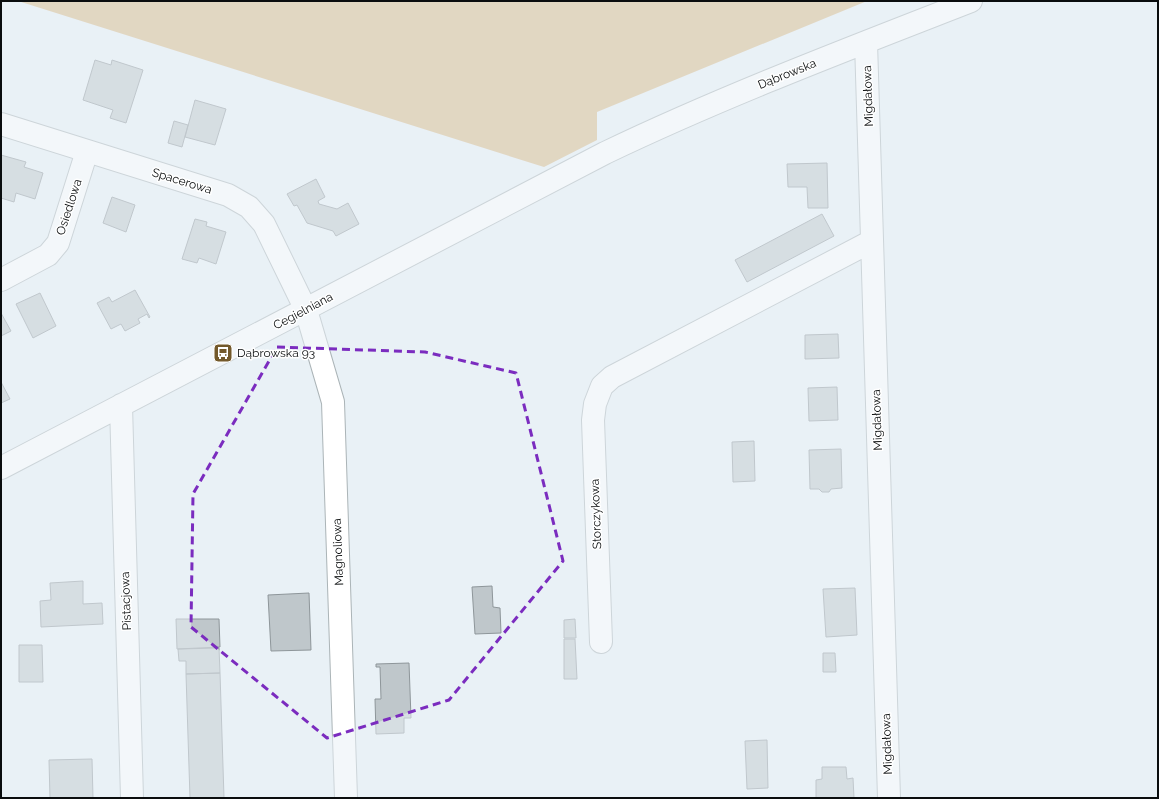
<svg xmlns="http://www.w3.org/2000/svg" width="1159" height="799" font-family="Raleway,sans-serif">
	<rect width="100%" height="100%" fill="#e9f1f6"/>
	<path fill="#d8b884" d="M18,1h849l-270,111v28l-53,27z"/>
	<path fill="#bfc7cb" stroke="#8e969a" d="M95,60l16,5 1,-5 31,10 -17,53 -16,-5 3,-8 -30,-10z
		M195,100l31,9 -11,36 -30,-8z
		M174,121l14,4 -6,22 -14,-4z
		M1,155l25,7 -2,5 19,6 -8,26 -19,-6 -2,9 -13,-4z
		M827,163l1,45h-20l-1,-21h-19l-1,-23z
		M316,179l9,18 -7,4 1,3 18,5 11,-6 11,21 -23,12 -3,-5 -26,-8 -10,-18 -3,1 -7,-12z
		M112,197l23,8 -9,27 -23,-9z
		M822,214l12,22 -87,46 -12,-22z
		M195,219l12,3 -1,4 20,6 -10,32 -17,-6 -2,5 -15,-4z
		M135,290l15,27 -1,1 -2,-4 -9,5 2,4 -15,8 -4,-7 -10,5 -14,-26 12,-6 3,5z
		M40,293l16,33 -23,12 -17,-34z
		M1,313l10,18 -10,5z
		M838,334l1,24 -34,1v-24z
		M1,382l9,17 -9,4z
		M837,387l1,33 -29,1 -1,-33z
		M754,441l1,40 -22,1 -1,-40z
		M841,449l1,39 -11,1 -2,3h-7l-3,-3h-9l-1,-39z
		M83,581v23l19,-1 1,21 -62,3 -1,-26 11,-1 -1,-17z
		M492,586l1,21 7,1 1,25 -26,1 -3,-47z
		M855,588l2,47 -31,2 -3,-48z
		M309,593l2,57 -40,1 -3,-56z
		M176,619h43l1,28 -43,2z
		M575,619l1,19h-12v-18z
		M564,639h11l2,40h-13z
		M19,645h23l1,37h-24z
		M219,648l1,25 -34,1v-13h-7l-1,-12z
		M823,653h12l1,19h-13z
		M409,663l2,55h-7v15l-28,1 -1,-35h6l-1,-32h-4v-3z
		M220,673l4,125h-34l-4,-124z
		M767,740l1,48 -21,1 -2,-48z
		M92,759l1,39h-43l-1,-38z
		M822,767h24l1,12 6,-1 1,20h-38v-18l6,-1z"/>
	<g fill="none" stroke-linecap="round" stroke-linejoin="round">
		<g stroke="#abb4b7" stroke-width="24">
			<path id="minor" d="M866,42l23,756
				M1,124l227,71 21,12 15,17 42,86 27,92 13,396
				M1,280l47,-25 10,-12 29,-92
				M121,405l11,393
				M1,468l604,-315c119,-57 243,-104 366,-152
				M601,642l-8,-222 2,-16 7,-18 10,-9 260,-136"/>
		</g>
		<use href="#minor" stroke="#fff" stroke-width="22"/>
	</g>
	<path d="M0 0H1159V799H0ZM277,347l148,5 91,21 47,188 -114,139 -122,38 -136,-111 2,-133z" fill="#e9f1f6" fill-opacity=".55" fill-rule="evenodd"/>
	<path fill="none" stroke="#7b2cbf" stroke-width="3" stroke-dasharray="8 5" stroke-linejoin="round" d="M277,347l148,5 91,21 47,188 -114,139 -122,38 -136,-111 2,-133z"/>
	<defs>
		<g id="bus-square" transform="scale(1)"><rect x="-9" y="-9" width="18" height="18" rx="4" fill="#73592b" stroke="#fff"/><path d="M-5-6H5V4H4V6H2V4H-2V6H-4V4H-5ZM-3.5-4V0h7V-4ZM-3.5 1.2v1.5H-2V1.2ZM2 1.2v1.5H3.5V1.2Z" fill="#fff"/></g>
	</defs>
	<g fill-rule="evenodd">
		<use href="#bus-square" x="223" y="353"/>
	</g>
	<g text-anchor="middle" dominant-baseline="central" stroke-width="3" stroke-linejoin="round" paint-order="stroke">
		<g font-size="12" fill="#0a0d0e" stroke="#fff">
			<text transform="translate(787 74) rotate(-22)">Dąbrowska</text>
			<text transform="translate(868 96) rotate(-92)">Migdałowa</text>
			<text transform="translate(182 181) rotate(17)">Spacerowa</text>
			<text transform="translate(69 207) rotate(-72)">Osiedlowa</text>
			<text transform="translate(303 311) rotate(-28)">Cegielniana</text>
			<text transform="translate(877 420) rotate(-92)">Migdałowa</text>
			<text transform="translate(596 514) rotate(-92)">Storczykowa</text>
			<text transform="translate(338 552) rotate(-92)">Magnoliowa</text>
			<text transform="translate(126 601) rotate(-92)">Pistacjowa</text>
			<text transform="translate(887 744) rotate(-92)">Migdałowa</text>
		</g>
		<g font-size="12" fill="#0a0d0e" stroke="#fff" text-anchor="start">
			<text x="237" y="353">Dąbrowska 93</text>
		</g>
	</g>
	<rect width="1159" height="799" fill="none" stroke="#0a0d0e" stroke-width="4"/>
</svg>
